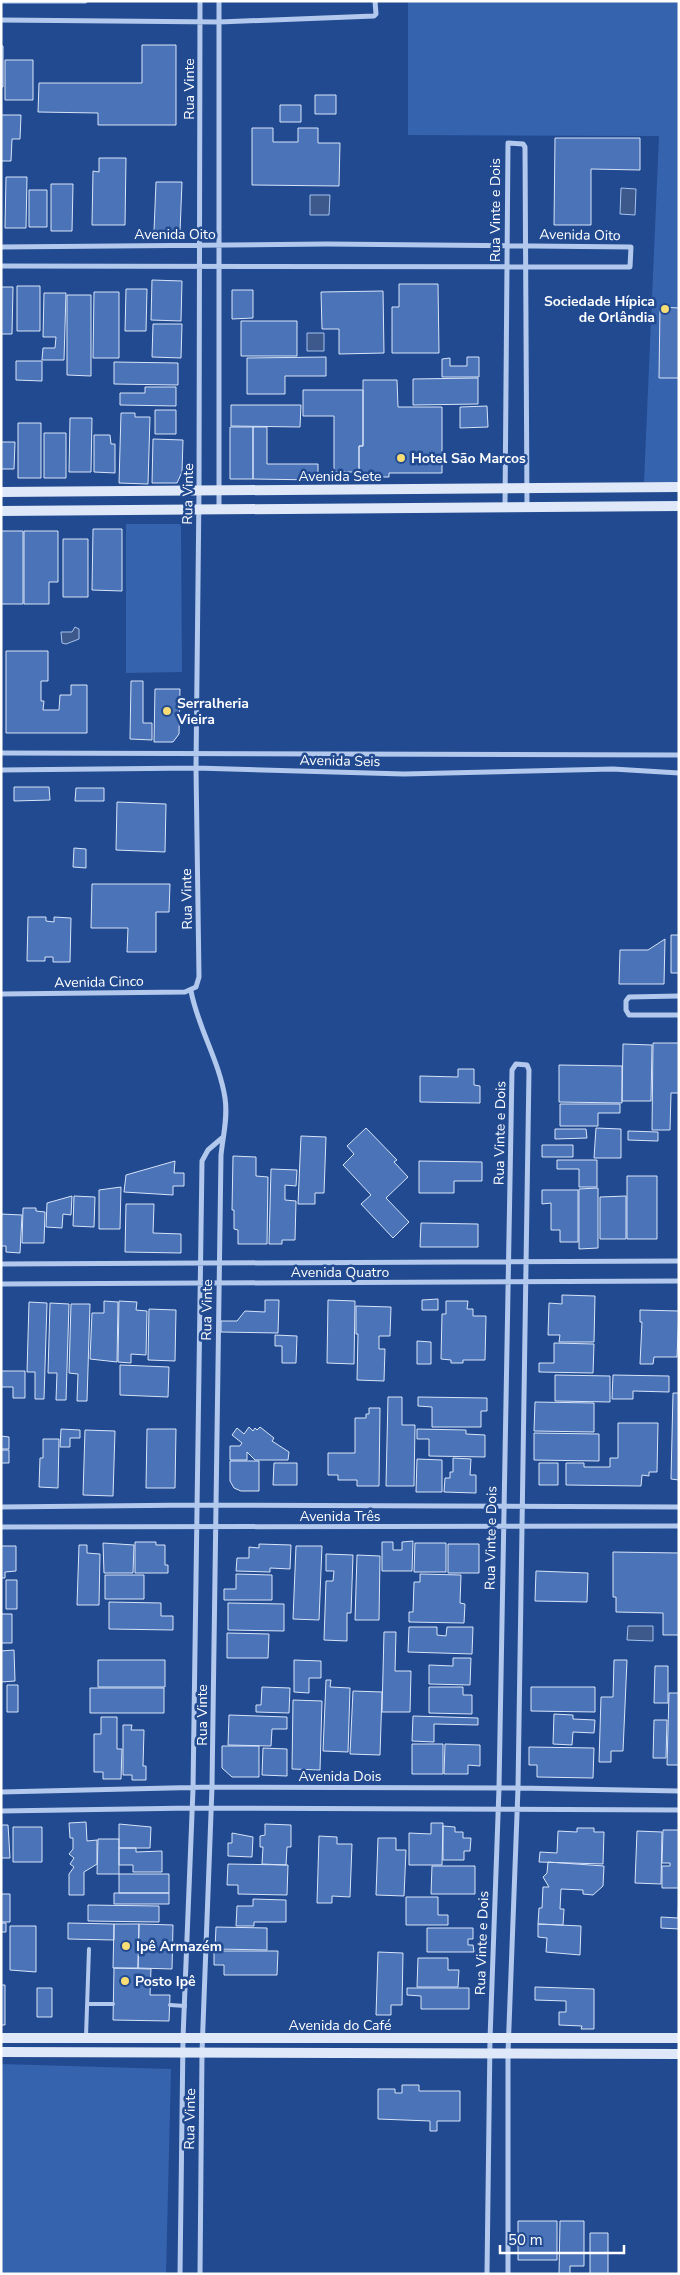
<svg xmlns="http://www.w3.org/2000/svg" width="680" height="2275" font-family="'Nunito Sans',sans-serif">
	<rect width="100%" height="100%" fill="#224a90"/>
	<path fill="#3663ad" d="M408,1h271v481h-35l15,-346 -251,-1z
		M126,524h55l1,148 -56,1z
		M1,2064l170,5 -5,205h-165z"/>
	<path fill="#3d598c" stroke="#a6c2ed" d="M621,188l15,1 -1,26 -15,-1z
		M310,195h20l-1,20h-19z
		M307,333h17v18h-17z
		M75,627l4,2v10l-13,5 -4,-1 -1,-11h11z
		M628,1626h25v15l-26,-1z"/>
	<path fill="#4b73b7" stroke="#d7e4f9" d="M142,45h34v80h-78v-12l-60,-1 1,-29h103z
		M1,46h2v41h-2z
		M5,60h28v40h-28z
		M315,95h21v19h-21z
		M280,105h21v17h-21z
		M1,115h20l-1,24h-8l-1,22h-10z
		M252,128h21v14h25v-14h20v15h22l-1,43 -87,-1z
		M555,138h85v32l-49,-1v56h-37z
		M99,158h27l-1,67h-33l1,-54 6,1z
		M6,177h21l-1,51h-21z
		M156,182h26l-2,50 -26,-1z
		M51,184h22l-1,47h-21z
		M29,190h18v37h-18z
		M152,280l30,1 -1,40 -30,-1z
		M399,284h39l1,69h-47v-46h7z
		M17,286h23v45h-23z
		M1,287h12l-1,47h-11z
		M126,289h21l-1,42h-21z
		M232,290h21v28l-21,1z
		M383,291l1,62 -45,1v-25h-17l-1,-37z
		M94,292h25v66h-26z
		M44,293h22l-2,67h-22l1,-12h12l1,-11h-13z
		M67,295h24v81l-24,-1z
		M660,307l19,1v70h-20z
		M241,321h56v35h-56z
		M153,324h29l-1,34 -29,-1z
		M326,357v19h-41v18h-38v-36z
		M467,357h12v20h-37v-18l8,-1v8h17z
		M16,361h26v20l-26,-1z
		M114,362l64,1v22l-64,-1z
		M478,378v26l-65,1v-26z
		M363,380h34l1,27h44v66h-53v4h-30v-31h4z
		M145,387h31v19l-56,-1v-12h25z
		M303,390h60v56h-4v26h-25v-56h-31z
		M231,405h70l-1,22 -69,-1z
		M487,406l1,21 -28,1v-21z
		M155,410h21v24h-21z
		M121,413h14v4h15l-2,67 -29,-1z
		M70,418h22l-1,54h-22z
		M18,423h23v55h-23z
		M230,427h23v52h-23z
		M253,427h14v37h51v16l-65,-1z
		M44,433h22v45h-22z
		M94,435h16l1,9h4v29l-21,-1z
		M153,439l30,1 -1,32 -5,11h-25z
		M1,442h14l-1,27h-13z
		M93,529h29v62l-30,-1z
		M1,531h22v73h-22z
		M24,531h34v51h-9v22h-25z
		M63,539h25v58h-25z
		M6,651h42v30h-7v20h3l-1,9h16l1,-15h11v-10h16v48h-81z
		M131,681h12v42h9v17l-22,-1z
		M155,689h25l-1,45 -6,8h-19z
		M14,787h35l1,13 -36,1z
		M76,788h28v13h-29z
		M117,802l49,2 -1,48 -49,-2z
		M74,848l12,1v19l-13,-1z
		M92,884h78l-1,28h-13v40h-29l1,-24h-37z
		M28,917h18v4l8,1v-5l17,1 -1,44h-17v-5h-8v4h-18z
		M671,935h8v38h-8z
		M665,939l-1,45h-45l1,-34h28z
		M653,1043h26v50h-8l-1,37h-18z
		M623,1044l29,1 -1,56h-29z
		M559,1065l63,1v37l-63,-1z
		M458,1069h16v16l6,1v17l-60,-1v-26l38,1z
		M560,1104h60v9h-22v13h-38z
		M366,1128l31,32 -3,2 14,15 -22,21 23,24 -16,16 -32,-34 10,-9 -28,-30 11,-11 -7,-8z
		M596,1128l25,1v29h-27z
		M555,1129h31l1,9 -32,1z
		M628,1131l30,1v9l-30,-1z
		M301,1136l25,1 -2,56h-9v11h-17z
		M542,1145h31v12h-31z
		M233,1156l23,1v19l12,1 -1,67h-29v-14l-4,-1v-19h-2z
		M557,1160h40v27h-18v-18h-22z
		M175,1161l-1,12h10v13h-11v9l-49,-3 2,-17z
		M419,1161l63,1v19h-28v12h-35z
		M271,1169l26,1 -1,16 -11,-1v15l11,1 -1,39h-13v4h-13z
		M627,1176h30v63h-30z
		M121,1187l-1,42h-21v-39z
		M598,1188v60l-19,1v-60z
		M542,1190h36v52h-18v-12h-9v-27l-9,1z
		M72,1196l-1,19 -8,-1 -1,14 -16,-1 1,-24z
		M74,1196l21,1 -1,30 -21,-1z
		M626,1196v43h-26v-42z
		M126,1204h28l-1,29 28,1v19l-56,-1z
		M23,1208h13v3l9,1 -1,31h-22z
		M1,1214l21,1 -2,38 -14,-1v-6h-5z
		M421,1223l57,1v23h-58z
		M562,1295l33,1 -1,46h-35l1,-7h-12l1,-32 13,1z
		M438,1299v11h-16v-10z
		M265,1300h14l-1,33 -57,-1v-11h16l8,-10 20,1z
		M328,1300l27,1 -1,63 -27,-1z
		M104,1301l14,1 -1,60 -27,-3 2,-46h12z
		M119,1301l18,1 -1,8 11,1 -1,44 -15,-1v9l-13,-1z
		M446,1301h22l-1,8h6v7h13l-1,44h-22v3h-12v-3l-10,-1 1,-45h4z
		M29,1302l18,1 -3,96h-9v-27h-8z
		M50,1303l19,1 -3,96h-10l1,-27h-9z
		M71,1304h19l-3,97h-10l1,-27 -9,-1z
		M356,1306l35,1 -1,29h-11v13h6l-1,32 -27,-1 1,-46h-2z
		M149,1309l27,1 -1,51 -27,-1z
		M640,1310l39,1 -2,46h-23l-1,7h-13l2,-42h-2z
		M275,1335l22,1 -1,27h-14v-17h-7z
		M417,1341l14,1v22h-14z
		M554,1343l40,1 -1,29 -54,-1v-9h15z
		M120,1365l49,2 -1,30 -48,-2z
		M1,1371h24v27h-12v-11h-12z
		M555,1375l55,1v26l-55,-1z
		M613,1375l56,1v16l-36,-1v8h-21z
		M673,1393h6v87l-8,-1z
		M388,1397h14v28h13l-1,61h-28z
		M418,1397l69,1v13h-6v16h-49v-20l-14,-1z
		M535,1402l59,1v29l-60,-1z
		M369,1408h11l-1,78h-22v-6h-19v-5h-10v-22h27v-35h11v-4h3z
		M618,1423h40l-1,49h-8v4l-7,-1 -1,11 -75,-1v-22h18v4h26v-9h8z
		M249,1427l4,4 2,-3 2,2 3,-3 14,11 -2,3 17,11 -1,8h-33l-8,-8v8h-17v-14h10l2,-3 -10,-8 5,-7 7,6z
		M61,1429l19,1v8h-10v9h-10z
		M147,1429h29l-1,59h-29z
		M417,1429l49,1v4l19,1v22l-56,-1v-17h-12z
		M85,1430l30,1 -2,65 -30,-1z
		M534,1433l65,1v27l-65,-1z
		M1,1436l8,1v12h-8z
		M43,1439h16l-1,49 -19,-1 1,-29h3z
		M1,1450h8v13h-8z
		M453,1458l18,1 -1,16h6v18l-32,-1 1,-14h5v-6h3z
		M417,1459l25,1v32h-26z
		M230,1461h29v30h-18l-7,-3 -4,-7z
		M274,1463h23v22h-24z
		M539,1463h19v22h-19z
		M413,1541l-1,30h-30v-29h11v8h9v-8z
		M135,1542h21v3h9v20h3v8h-33z
		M103,1543l31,2 -1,28h-29z
		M415,1543h31v29h-32z
		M259,1544l32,1 -1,24 -20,-1v4l-34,-1 1,-13h12v-11l10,1z
		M448,1544h31v29h-31z
		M79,1545h8v8l13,1 -1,51h-22z
		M1,1546h15v25l-11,1v6h-4z
		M296,1546h26l-3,74 -26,-1z
		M613,1552l66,1v82h-16v-22l-47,-1v-15h-3z
		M326,1554l27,1 -2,58h-4v28l-23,-1 2,-59h7l1,-10h-8z
		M357,1555l23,1 -1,64h-24z
		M536,1571l52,2 -1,29 -52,-1z
		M236,1574l36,1v25h-48v-11h12z
		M420,1574l41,1 -1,28 5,1 -1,19 -55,-1v-10h4l1,-30h6z
		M105,1575h39v24h-39z
		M6,1580h11v29h-11z
		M109,1602l52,1v13h12v14l-64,-1z
		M228,1603l56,1v27l-56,-1z
		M1,1614h11v29h-11z
		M409,1627h28v8l9,1 1,-9h26l-1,27 -64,-2z
		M384,1632h12l-1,39h16l-1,41h-28z
		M227,1633l42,1 -1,24h-41z
		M14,1650l1,31 -14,1v-31z
		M453,1658h18l-1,27 -41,-1v-19l24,1z
		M98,1660h67v27h-67z
		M294,1660l27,1v17h-12v15l-15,-1z
		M614,1660h13l-4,91h-12v11h-12l2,-65h12z
		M655,1666h13v37h-14z
		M326,1680h5l-1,7 20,1 -2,64 -25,-1z
		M7,1685h11v27h-11z
		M262,1687l28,1 -1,25 -33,-1v-7h5z
		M429,1687h34v8h9v19l-43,-1z
		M531,1687h64v25l-64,-1z
		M90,1688h74v25h-74z
		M353,1691l29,1 -2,63 -30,-1z
		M669,1693h10v72h-12z
		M293,1700l29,1 -2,69 -28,-1z
		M554,1714l19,1v4l22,1 -1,13 -21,-1 -1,13 -19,-1z
		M229,1715l58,2v12h-15l-1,17 -43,-1z
		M413,1716l65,2v7l-44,-1v18l-22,-1z
		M101,1717h16v32h5l-1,30h-18v-7h-9v-38h7z
		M654,1720h13l-1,38h-13z
		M123,1725h9l-1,5h13l-1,36h3v14h-14v-5h-9z
		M412,1744h31v30h-31z
		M445,1744l35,1v21l-12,-1v9h-24z
		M222,1746h37v31h-27l-10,-9z
		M529,1747l65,1 -1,30 -56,-1v-12h-8z
		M263,1748l24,1v27l-25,-1z
		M86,1822l1,19 10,-1v24l-13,8v23h-15v-21l5,-7 -4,-3 4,-6 -5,-4 4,-5v-11h-3l-1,-15z
		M431,1823h12l-1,42h-33v-32l22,1z
		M119,1824l32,3 -1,21h-31z
		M265,1824l26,1v22h-4l-1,18 -24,-1 1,-17h-3v-11l5,-1z
		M1,1825h7l2,33h-9z
		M443,1826l12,1v5h8v6h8l-1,13h-6v9h-21z
		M13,1827h29v35h-29z
		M577,1828h17v4h10l-1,32 -64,-2 1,-10 17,1 1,-22 19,1z
		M663,1830h16v58h-17v-22h8v-3h-8z
		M637,1831l25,1 -1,52 -26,-1z
		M232,1833l21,4 -1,20 -24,-1v-13h4z
		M319,1836l18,1v7h15l-2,53 -18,-1v7h-15z
		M378,1838h18v12h10l-2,46 -28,-1z
		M98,1839h21v35h-22z
		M119,1848h17v4l26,-1v21h-29v-7h-14z
		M548,1862l56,4 -1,20 -10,9 -10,-1v-4l-22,-1 -1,20h4l-1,16 -25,-1 1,-16h3l1,-21h6l-6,-10 4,-4z
		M228,1864l60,1 -1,30 -49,-1v-9h-11z
		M432,1866h43v28h-44z
		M119,1874h50v19h-50z
		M679,1890v39l-18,-1v-11l17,1z
		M114,1893h55v11h-55z
		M1,1894h9v28h-9z
		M406,1897h32v18h10v10h-42z
		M253,1899l33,1v22h-32v4h-18l1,-20h16z
		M88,1905l71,1v16l-71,-1z
		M1,1923h5v9h-5z
		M68,1923l46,1v16l-46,-1z
		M114,1924h25l-1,44h-25z
		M139,1924l34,1 -1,44 -34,-1z
		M538,1924l43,2 -1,29 -34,-3 1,-14 -9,-1z
		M10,1926h26v46l-26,-2z
		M216,1927l51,1v22l-52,-1z
		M427,1928h46v11h-5v6h5l1,7h-47z
		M214,1951h64l-1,24h-53v-10h-10z
		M378,1952l25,1 -1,52h-11v10h-15z
		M418,1958h30v12h11l-1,17h-41z
		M114,1968l37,1 -1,26h20l-1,26 -56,-1z
		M1,1985h4v40h-4z
		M535,1987l59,2v40h-13l1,-3 -23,-1v-13h7v-11l-31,-1z
		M37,1988h15v29h-15z
		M407,1988h62v21h-48v-13l-14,-1z
		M402,2085h17v6h41v30h-23v10h-7v-10l-52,-2v-30h17v4h7z
		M518,2221h39v39h-39z
		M560,2221h24v45h-14v8h-11z
		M590,2233h18v41h-18z"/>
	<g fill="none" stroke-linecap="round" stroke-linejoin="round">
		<path stroke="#b2c8ec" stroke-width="4" d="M87,2004h26
			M170,2005l15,1
			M86,2037l3,-88"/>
		<path stroke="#b2c8ec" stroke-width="5" d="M1,1h84
			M1,20l218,2 155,-6 2,-2 -1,-13
			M1,247l326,-3 304,3 -1,20 -629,-1
			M505,507l3,-364 15,1 2,3 2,360
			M219,509v-508
			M1,753l678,2
			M1,770l195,-2 208,6 209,-5 66,4
			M191,991c7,37 28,69 34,107 3,19 -2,38 -4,57l-9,632 -10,265 -2,222
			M1,994l184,-2 11,-5 3,-10 -3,-209 3,-277 1,-490
			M679,996l-50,1 -3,4v9l3,5h50
			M1,1264l678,-3
			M1,1284l678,-3
			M1,1507l195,-2 483,2
			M1,1527l678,-1
			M1,1792l211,-5 306,1 161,3
			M1,1811l192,-3 486,2
			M180,2274l3,-236 10,-249 9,-628 6,-11 14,-12
			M487,2274l3,-235 9,-251 13,-718 4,-6 11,1 2,5 -11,718 -10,265v221"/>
		<path stroke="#dee8f9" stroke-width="10" d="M1,492l678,-5
			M1,511l678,-5
			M1,2038h678
			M1,2052l678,2"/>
	</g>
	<g fill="#f8dc74" stroke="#224a90" stroke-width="2">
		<circle cx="665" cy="309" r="5"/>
		<circle cx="401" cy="458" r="5"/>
		<circle cx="167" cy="711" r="5"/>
		<circle cx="126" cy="1946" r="5"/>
		<circle cx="125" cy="1981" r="5"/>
	</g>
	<g text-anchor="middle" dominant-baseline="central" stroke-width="5" stroke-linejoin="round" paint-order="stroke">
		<g font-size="14" fill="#fff" stroke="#224a90">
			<text transform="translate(189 89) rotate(-90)">Rua Vinte</text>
			<text transform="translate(495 210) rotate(-90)">Rua Vinte e Dois</text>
			<text x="175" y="234">Avenida Oito</text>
			<text transform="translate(580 235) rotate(1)">Avenida Oito</text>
			<text x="340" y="476">Avenida Sete</text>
			<text transform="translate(188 494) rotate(-89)">Rua Vinte</text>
			<text transform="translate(340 761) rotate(1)">Avenida Seis</text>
			<text transform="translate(187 899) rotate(-91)">Rua Vinte</text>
			<text transform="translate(99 982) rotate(-1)">Avenida Cinco</text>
			<text transform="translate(500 1133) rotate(-89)">Rua Vinte e Dois</text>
			<text x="340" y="1272">Avenida Quatro</text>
			<text transform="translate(207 1310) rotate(-89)">Rua Vinte</text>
			<text x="340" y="1516">Avenida Três</text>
			<text transform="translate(491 1538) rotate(-89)">Rua Vinte e Dois</text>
			<text transform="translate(202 1715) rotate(-90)">Rua Vinte</text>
			<text x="340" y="1776">Avenida Dois</text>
			<text transform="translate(482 1943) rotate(-88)">Rua Vinte e Dois</text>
			<text x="340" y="2025">Avenida do Café</text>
			<text transform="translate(190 2119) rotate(-89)">Rua Vinte</text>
		</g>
		<g font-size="14" font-weight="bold" fill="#fff" stroke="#224a90" text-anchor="start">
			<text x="655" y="301" text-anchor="end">Sociedade Hípica<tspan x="655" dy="16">de Orlândia</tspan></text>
			<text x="411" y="458">Hotel São Marcos</text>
			<text x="177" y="703">Serralheria<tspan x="177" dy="16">Vieira</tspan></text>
			<text x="136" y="1946">Ipê Armazém</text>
			<text x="135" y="1981">Posto Ipê</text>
		</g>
	</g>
	<rect width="680" height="2275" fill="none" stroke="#ffffff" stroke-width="5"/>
	<path d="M500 2245v8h124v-8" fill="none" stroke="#ffffff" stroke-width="2.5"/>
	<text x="508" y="2245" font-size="15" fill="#ffffff" stroke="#224a90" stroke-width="4" paint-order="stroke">50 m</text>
</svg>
